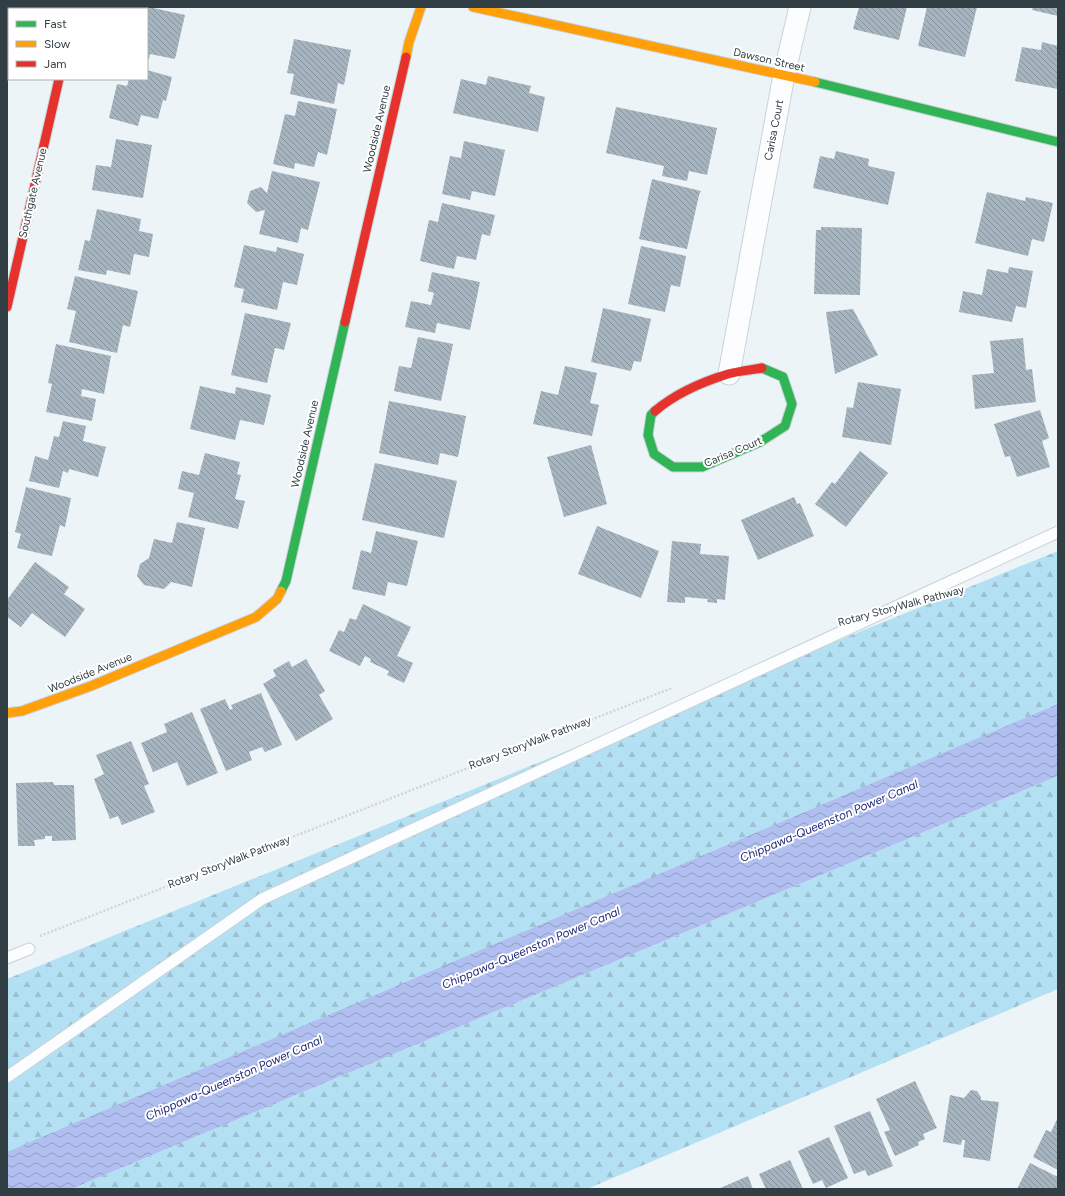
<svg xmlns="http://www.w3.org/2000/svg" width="1065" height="1196" font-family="Figtree,sans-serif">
	<defs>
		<pattern id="forest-firs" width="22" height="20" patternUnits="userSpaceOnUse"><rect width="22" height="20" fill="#b4e0f3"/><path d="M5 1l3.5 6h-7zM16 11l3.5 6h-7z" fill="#9bc1d2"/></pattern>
		<pattern id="water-waves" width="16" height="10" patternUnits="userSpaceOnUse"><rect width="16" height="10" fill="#b0bff0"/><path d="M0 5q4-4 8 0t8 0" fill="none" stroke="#909dc4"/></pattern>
		<pattern id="building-back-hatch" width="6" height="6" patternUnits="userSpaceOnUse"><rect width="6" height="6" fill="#a6b4bf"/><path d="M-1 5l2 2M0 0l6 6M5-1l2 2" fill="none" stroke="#88949d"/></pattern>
	</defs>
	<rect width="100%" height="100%" fill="#ecf4f7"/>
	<path fill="url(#forest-firs)" d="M1058,551v155l-1051,447v-174z
		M1058,776v213l-471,200h-516z"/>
	<path fill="url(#water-waves)" d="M1058,704v72l-987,413h-64v-37z"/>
	<path fill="url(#building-back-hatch)" d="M7,7h7v2h-5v6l-1,3z
		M143,7h6l36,8 -10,44 -25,-5 -1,5 -2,-1v-49h-4z
		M859,7h48l-8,33 -46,-11z
		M927,7h50l-12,50 -47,-11z
		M1033,7h25v9l-26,-6z
		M294,39l57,11 -7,35 -6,-2 -4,21 -44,-10 4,-20 -7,-1z
		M1042,42l16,4v43l-43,-8 7,-34 19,3z
		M147,70l25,7 -6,24 -3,-1 -5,19 -17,-4 -3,11 -29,-8 8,-34 10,2 2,-7h18z
		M488,76l43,10 -2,7 16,4 -7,35 -85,-19 8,-34 25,6z
		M298,101l39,8 -10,46 -9,-3 -4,15 -19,-4 -1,6 -21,-5 12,-50 10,2z
		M616,107l101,21 -10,47 -18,-4 -2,10 -25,-5 2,-10 -58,-13z
		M116,139l36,6 -9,53 -51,-8 4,-25 15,2z
		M464,141l41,9 -10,46 -23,-5 -2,9 -28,-6 8,-38 11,2z
		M836,151l33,8 -1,7 27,6 -7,33 -75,-17 7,-32 14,3z
		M272,171l48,11 -12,48 -7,-2 -3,15 -39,-9 6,-24 -9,2 -9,-9 3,-12 11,-4 6,6z
		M652,179l49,12 -2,4 -12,54 -48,-10z
		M987,192l38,9 1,-4 27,6 -9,39 -12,-3 -4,17 -53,-13z
		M442,203l53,12 -5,21 -8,-2 -6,26 -19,-4 -3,13 -34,-8 9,-41 9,2z
		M97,209l44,10 -2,12 14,3 -4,23 -15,-3 -4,21 -23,-5 -1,5 -28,-5 7,-30 5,1z
		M821,227l41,1 -2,67 -46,-1 2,-64h5z
		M244,245l32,7 1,-5 27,7 -7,31 -14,-3 -6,28 -36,-8 3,-13 -10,-2z
		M641,246l45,10 -6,31 -9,-2 -6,27 -37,-8z
		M1009,267l24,4 -7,37 -10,-2 -4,16 -53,-10 4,-21 19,4 5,-26 21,4z
		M432,272l48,10 -10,48 -33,-7 -2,10 -30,-6 6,-26 20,4 3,-12 -6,-2z
		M75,276l63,15 -8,36 -7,-2 -6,28 -48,-11 7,-31 -9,-2z
		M603,308l48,11 -10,43 -7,-1 -3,10 -40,-9z
		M853,309l25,46 -43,19 -9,-62z
		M245,313l46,10 -7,27 -9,-2 -8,35 -36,-8z
		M418,337l35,7 -12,57 -47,-10 5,-25 12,2z
		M1023,338l3,32 6,-1 4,33 -61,7 -3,-34 22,-2 -4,-32z
		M56,344l55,12 -7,38 -22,-5 -1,7 15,3 -4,22 -46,-9 6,-28 -4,-1z
		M565,366l32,7 -7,30 9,2 -7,31 -59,-12 8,-33 17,4z
		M858,382l43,7 -10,56 -49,-8 5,-30 6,1z
		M200,386l35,8 1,-7 35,8 -7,30 -24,-5 -5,20 -45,-11z
		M389,401l77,15 -8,41 -18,-4 -2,12 -59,-12z
		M1040,410l9,28 -7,3 8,26 -33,10 -7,-21 -5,1 -11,-33z
		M63,421l23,5 -3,15 23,6 -8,30 -29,-8 -1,4 -5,-2 -4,17 -30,-7 6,-25 13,4 6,-24 5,1z
		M591,445l16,59 -43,13 -17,-60z
		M860,451l28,22 -42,54 -31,-23 17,-22 3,2z
		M205,453l35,9 -3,12 4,1 -6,24 10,2 -7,28 -50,-12 6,-24 -16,-4 4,-18 17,4z
		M375,463l82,18 -13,57 -82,-18z
		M26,487l45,11 -6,29 -5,-2 -8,31 -35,-8 4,-14 -6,-2z
		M794,497l3,7 3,-1 14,33 -56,24 -17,-40z
		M177,522l28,6 -13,59 -21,-5 -7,7 -20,-4 -7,-9 3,-12 9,-6 5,-19 18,4z
		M597,526l62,25 -18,47 -63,-24z
		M376,531l42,10 -11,45 -19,-4 -3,14 -33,-7 9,-39 10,3z
		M672,541l29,3 -1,10 29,2 -4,44 -8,-1v4l-10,-1 1,-3 -23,-2v6l-18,-1z
		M35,562l34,25 -5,7 21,15 -20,28 -33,-24 -11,14 -14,-10v-17z
		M363,604l48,23 -14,29 16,7 -9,20 -17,-8 2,-4 -19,-9 1,-3 -6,-3 -5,10 -31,-15 10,-21 5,2 6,-14 6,2z
		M306,659l19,32 -6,4 14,24 -37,22 -33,-57 13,-8 -3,-6 16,-9 3,6z
		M261,693l21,52 -17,7 -3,-5 -13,5 3,8 -26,11 -26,-62 25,-10 5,11 3,-2 -2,-3z
		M192,712l26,61 -31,13 -10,-24 -24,10 -12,-29 26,-11 -3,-8z
		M131,741l18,43 -5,2 11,26 -33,13 -4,-9 -8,3 -16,-40 10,-5 -8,-19z
		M53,782l1,3h20l2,55 -24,1v-5h-7v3l-11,1 1,6h-17l-2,-63z
		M915,1081l22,47 -14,6 2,5 -7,3 1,3 -24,11 -11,-24 6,-2 -14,-31z
		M971,1090l6,1 4,6v3l18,2 -9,59 -27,-4 2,-17h-3l-1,5 -18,-3 7,-47 14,3z
		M870,1111l23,55 -25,10 -3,-6 -11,4 -20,-48z
		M1058,1117v53l-25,-13 13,-27 5,2z
		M829,1137l19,41 -22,10 -4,-8 -9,4 -15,-33z
		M790,1160l13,29h-37l-7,-15z
		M1030,1163l28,14v12h-41z
		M748,1176l5,13h-35z"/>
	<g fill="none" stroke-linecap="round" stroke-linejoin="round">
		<g stroke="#c9d2d7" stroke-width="13">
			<path id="lane" d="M7,958l22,-9
				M7,1077l255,-178 796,-367"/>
		</g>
		<g stroke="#c9d2d7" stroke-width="23">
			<path id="street" d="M75,9v-2
				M729,374l55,-299 16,-68"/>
		</g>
		<g stroke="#c9d2d7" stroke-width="11">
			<path id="fast" d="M815,82l243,60
				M655,411l-4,4 -3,20 6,19 19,13h29l58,-25 25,-16 7,-22 -9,-27 -21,-9
				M281,591l5,-10 59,-259"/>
		</g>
		<g stroke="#c9d2d7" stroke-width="11">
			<path id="slow" d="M473,7l342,75
				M406,57l3,-15 12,-35
				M7,713l15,-2 69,-25 165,-69 21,-18 4,-8"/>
		</g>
		<g stroke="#c9d2d7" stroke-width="11">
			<path id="jam" d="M7,307l52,-228
				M345,322l61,-265
				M655,411c20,-17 47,-29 73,-37 11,-3 23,-4 34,-6"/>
		</g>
		<path stroke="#d2d4d7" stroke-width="2.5" stroke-dasharray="2 2" stroke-linecap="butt" d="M40,936l632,-248"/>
		<use href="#lane" stroke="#fcfdfe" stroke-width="11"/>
		<use href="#street" stroke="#fcfdfe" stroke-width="21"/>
		<use href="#fast" stroke="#30b455" stroke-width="9"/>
		<use href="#slow" stroke="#ff9f0a" stroke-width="9"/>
		<use href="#jam" stroke="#e5322d" stroke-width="9"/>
	</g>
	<g text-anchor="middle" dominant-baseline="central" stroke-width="4" stroke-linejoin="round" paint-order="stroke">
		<g font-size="11" fill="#313e44" stroke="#fff">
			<text transform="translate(769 60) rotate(13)">Dawson Street</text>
			<text transform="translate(377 129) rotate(-77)">Woodside Avenue</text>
			<text transform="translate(774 130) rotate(-79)">Carisa Court</text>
			<text transform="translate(33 193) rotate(-77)">Southgate Avenue</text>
			<text transform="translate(305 444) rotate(-77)">Woodside Avenue</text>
			<text transform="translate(733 452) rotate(-23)">Carisa Court</text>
			<text transform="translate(901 606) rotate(-15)">Rotary StoryWalk Pathway</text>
			<text transform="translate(90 673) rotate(-22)">Woodside Avenue</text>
			<text transform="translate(530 743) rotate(-21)">Rotary StoryWalk Pathway</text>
			<text transform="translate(229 862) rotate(-21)">Rotary StoryWalk Pathway</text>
		</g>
		<g font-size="12" font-style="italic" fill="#232c7a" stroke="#fff">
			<text transform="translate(829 821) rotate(-23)">Chippawa-Queenston Power Canal</text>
			<text transform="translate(531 948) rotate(-23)">Chippawa-Queenston Power Canal</text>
			<text transform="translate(234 1078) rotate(-24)">Chippawa-Queenston Power Canal</text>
		</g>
	</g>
	<rect width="1065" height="1196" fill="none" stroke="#313e44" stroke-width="16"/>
	<rect x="8" y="8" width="140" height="72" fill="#ffffff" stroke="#adb2b4"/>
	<rect x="16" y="21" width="20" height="6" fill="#30b455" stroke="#adb2b4"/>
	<text x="44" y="28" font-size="12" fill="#313e44">Fast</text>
	<rect x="16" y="41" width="20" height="6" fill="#ff9f0a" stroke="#adb2b4"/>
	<text x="44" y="48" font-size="12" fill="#313e44">Slow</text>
	<rect x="16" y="61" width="20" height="6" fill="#e5322d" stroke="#adb2b4"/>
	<text x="44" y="68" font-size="12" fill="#313e44">Jam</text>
</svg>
